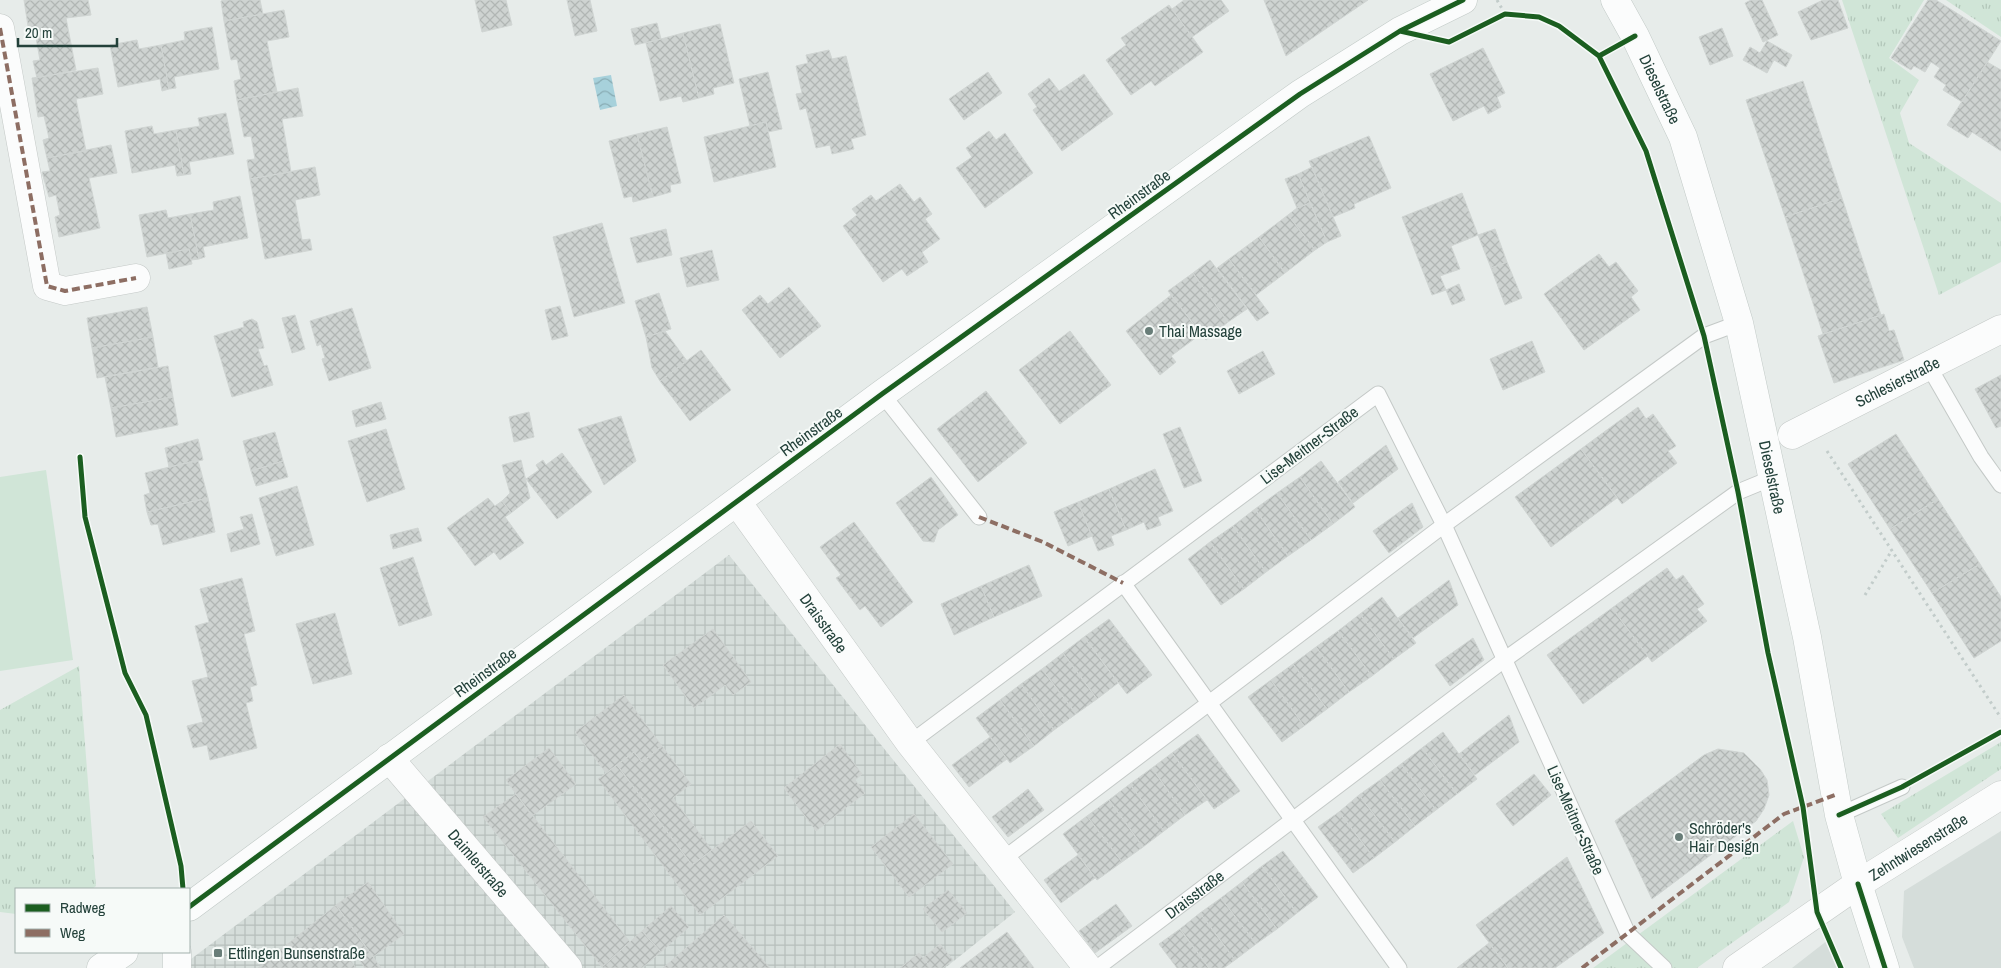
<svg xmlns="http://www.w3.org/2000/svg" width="2001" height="968" font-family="'Archivo Narrow',sans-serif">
	<defs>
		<pattern id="industrial-grid" width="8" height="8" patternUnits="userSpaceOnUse" patternTransform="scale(1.25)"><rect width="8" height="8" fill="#d5ddda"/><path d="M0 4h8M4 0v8" fill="none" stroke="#b7bfbc"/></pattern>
		<pattern id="grass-tufts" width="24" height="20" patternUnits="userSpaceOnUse" patternTransform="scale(1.25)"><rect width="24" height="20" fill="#d0e5d7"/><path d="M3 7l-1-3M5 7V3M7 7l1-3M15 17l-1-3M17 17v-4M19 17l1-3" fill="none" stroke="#b2c6b9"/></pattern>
		<pattern id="water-waves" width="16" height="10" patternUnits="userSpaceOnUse" patternTransform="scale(1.25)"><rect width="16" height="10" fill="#a7d1db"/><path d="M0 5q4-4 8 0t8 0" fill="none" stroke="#88abb3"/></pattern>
		<pattern id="building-cross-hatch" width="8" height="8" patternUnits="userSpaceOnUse" patternTransform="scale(1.25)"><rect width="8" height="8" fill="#ced3d1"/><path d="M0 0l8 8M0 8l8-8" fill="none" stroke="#b1b6b4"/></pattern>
	</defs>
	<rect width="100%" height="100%" fill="#e7ecea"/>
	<path fill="#d5ddda" d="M2001,831v137h-87l-12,-31 2,-46z
		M1828,940l12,28h-48z"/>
	<path fill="url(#industrial-grid)" d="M729,555l286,357 -70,56h-766z"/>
	<path fill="url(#grass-tufts)" d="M1842,0h82l-35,58 30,22 -19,33 9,30 92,60v59l-62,33z
		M1946,0h55v37z
		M79,666l17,220 -4,3h-76v25l-16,-2v-202z
		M2001,742v27l-103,69 -17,-24z
		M1793,821l11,36 -15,45 -92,66h-104z"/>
	<path fill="#d0e5d7" d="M46,470l27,190 -73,11v-194z"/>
	<path fill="url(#water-waves)" d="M611,75l6,31 -17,4 -7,-32z"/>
	<path fill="url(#building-cross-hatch)" stroke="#d0d5d3" d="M24,0h64l3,15 -25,3 10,52 -39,8 -4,-17 7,-1 -4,-22 -6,1z
		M225,0h35l3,14 -39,7 -3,-20z
		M475,0h31l6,25 -30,7z
		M567,0h23l7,31 -22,5z
		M1184,0h37l8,11 -37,26 -20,-28z
		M1264,0h104l-82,56z
		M1751,0h11l16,35 -15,7 -18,-39z
		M1823,0h15l10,28 -37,12 -13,-28z
		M1928,0h8l65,41 -39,61 -19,-12 3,-5 -12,-8 6,-9 -9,-6 -6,10 -11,-6 -3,4 -20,-12z
		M1169,5l34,47 -48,34 -4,-5 -20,14 -25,-35 20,-15 -5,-7z
		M284,10l5,27 -22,4 10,51 -40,8 -3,-19 7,-2 -4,-20 -6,1 -7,-39z
		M657,23l4,16 -26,6 -4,-16z
		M720,24l14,59 -21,5 1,6 -15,4 -16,-65z
		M212,27l7,42 -45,8 2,11 -7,1 -8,-44 24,-5 -1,-8z
		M1722,28l11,28 -23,9 -11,-28z
		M683,33l16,65 -16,4 -2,-6 -21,5 -14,-58z
		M137,40l2,9 22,-4 8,44 -7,2 -2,-12 -42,8 -8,-42z
		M1767,41l25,14 -6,12 -12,-7 -7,13 -24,-13 7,-13 10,6z
		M1483,48l22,45 -8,4 4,10 -13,7 -4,-8 -31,15 -23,-47z
		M829,50l3,9 14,-3 20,79 -15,4 3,10 -22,5 -2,-9 -14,3 -10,-40 -6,2 -4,-16 6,-1 -6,-27 12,-3 -2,-8z
		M1987,62l14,8v81l-29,-19 -4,6 -21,-13z
		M98,68l5,26 -27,5 10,52 -39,7 -4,-18 6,-2 -5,-22 -6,1 -6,-39z
		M768,72l14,57 -14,3 -2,-10 -16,4 -11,-47z
		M988,72l14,21 -38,27 -15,-21z
		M1084,74l29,40 -51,37 -29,-41 4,-3 -9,-13 21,-16 10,13z
		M1803,81l39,117 -57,19 -39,-117z
		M298,88l5,28 -21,3 9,53 -41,7 -3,-19 8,-1 -4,-23 -7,1 -7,-37z
		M226,113l8,41 -45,8 2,12 -7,1 -8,-45 24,-4 -2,-8z
		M766,122l10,45 -62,15 -10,-45z
		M152,126l2,8 22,-4 8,45 -7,1 -2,-11 -43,8 -7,-42z
		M667,127l14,56 -11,2 1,7 -18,5 -16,-63z
		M989,131l7,9 9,-7 28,40 -48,35 -29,-40 16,-11 -6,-9z
		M637,134l16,63 -20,5 -1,-6 -8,2 -15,-57z
		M1369,136l22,52 -37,16 1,4 -22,9 -24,-56z
		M111,145l6,28 -28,5 11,50 -41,9 -4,-20 5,-2 -4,-20 -7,2 -7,-25 8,-1 -3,-13z
		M315,167l5,28 -25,5 7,40 8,-1 2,11 -47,9 -15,-80z
		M1312,167l29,69 -14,6 -29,-68z
		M1298,174l12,29 -13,5 -12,-29z
		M900,184l14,18 6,-5 12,17 -7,5 15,20 -18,13 6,10 -21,14 -5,-7 -19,13 -40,-56 14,-11 -5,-6 19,-14 5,6z
		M1462,193l16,42 -27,11 9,23 -20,7 6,14 -14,5 -30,-78z
		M240,196l8,42 -45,9 2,10 -6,2 -9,-45 24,-4 -1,-8z
		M1842,198l39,117 -58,19 -38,-117z
		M1310,203l17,39 -12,8 -27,-35 9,-7z
		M166,210l2,8 22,-4 9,45 -8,1 -2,-11 -42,8 -8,-42z
		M1288,215l27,35 -30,23 -26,-36z
		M602,223l23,80 -51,14 -21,-80z
		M666,229l6,26 -35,8 -7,-25z
		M1495,229l12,33 -16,6 -13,-33z
		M1259,237l26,36 -29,22 -27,-36z
		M189,249l3,15 -23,5 -3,-16z
		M712,250l7,30 -32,7 -7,-29z
		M1599,254l10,13 7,-5 22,29 -7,6 9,13 -56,40 -40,-56z
		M1229,259l40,54 -12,8 -40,-53z
		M1210,260l37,49 -19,13 -35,-49z
		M1507,262l15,36 -17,7 -14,-37z
		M1193,273l35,49 -22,18 -38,-49z
		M1459,284l6,16 -13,5 -6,-15z
		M789,287l32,39 -41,32 -38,-48 18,-15 8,9z
		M659,293l12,36 -25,8 -11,-36z
		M1171,295l30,39 -30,22 5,6 -16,13 -34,-44z
		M560,306l8,30 -16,4 -7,-30z
		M147,307l6,30 -61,11 -5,-30z
		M352,308l19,60 -42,13 -7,-22 3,-1 -4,-14 -4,2 -7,-25z
		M1884,314l5,17 5,-1 10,30 -70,23 -16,-47z
		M295,315l10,34 -13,4 -10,-35z
		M252,319l5,3 7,26 -6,1 6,17 3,-1 6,20 -41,12 -18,-61 30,-9 -1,-5z
		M665,331l22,30 -27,20 -8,-13 -6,-31z
		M1070,331l41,54 -51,39 -41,-54z
		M153,337l5,30 -61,11 -5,-30z
		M1532,341l13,31 -42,18 -13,-31z
		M701,350l30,40 -41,31 -30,-40z
		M1263,351l12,23 -36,20 -12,-23z
		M168,366l5,31 -62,11 -6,-31z
		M2001,375v51l-5,2 -21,-39z
		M986,391l41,52 -49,39 -41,-53z
		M173,397l5,28 -62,12 -5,-29z
		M381,402l5,17 -30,8 -4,-16z
		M1638,407l8,12 7,-5 23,32 -8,5 9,12 -55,41 -41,-55z
		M529,412l5,25 -20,5 -5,-25z
		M621,416l15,45 -32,24 -26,-56z
		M1180,427l22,54 -18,7 -21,-54z
		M386,429l19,60 -38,13 -19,-61z
		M275,432l8,29 -32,10 -8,-30z
		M1896,434l42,65 -48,30 -42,-65z
		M198,439l5,21 -34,7 -4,-19z
		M1386,445l12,24 -45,34 -15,-21z
		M1581,449l36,49 -66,49 -36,-50z
		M562,453l30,39 -35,27 -31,-40 13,-9 -3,-5 7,-5 3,5z
		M198,460l10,38 -61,14 -3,-17 6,-2 -5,-20z
		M521,460l9,38 -19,15 -9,-12 8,-8 -8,-28z
		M283,461l5,16 -32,9 -5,-15z
		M1321,461l34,46 -22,17 -33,-47z
		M1155,469l18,42 -15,6 3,8 -14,5 -3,-8 -18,8 -17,-41z
		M931,477l27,38 -20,15 -4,12 -11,-1 -27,-38z
		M1300,477l33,47 -22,16 -34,-47z
		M297,486l17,59 -38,11 -17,-58z
		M1109,489l17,41 -15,6 3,9 -16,6 -20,-49z
		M1277,493l34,47 -23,16 -33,-47z
		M208,498l7,34 -52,13 -5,-21 -7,1 -4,-13z
		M488,498l7,8 7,-5 9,12 -6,4 19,26 -24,17 -6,-8 -19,14 -28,-38z
		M1938,499l42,65 -48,29 -42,-64z
		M1078,502l14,34 -24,10 -14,-34z
		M1412,503l11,24 -34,26 -16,-22z
		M1255,509l33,47 -22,16 -33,-46z
		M252,514l8,30 -29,8 -4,-18 17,-5 -4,-12z
		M854,522l59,80 -32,25 -16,-21 -5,4 -24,-32 5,-3 -21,-28z
		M1233,526l33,46 -22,17 -34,-47z
		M418,528l4,13 -29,8 -3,-14z
		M1210,542l34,47 -23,16 -33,-46z
		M413,557l19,58 -33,11 -19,-58z
		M1980,564l21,33v44l-27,17 -42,-65z
		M1029,565l13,31 -48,21 -13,-31z
		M1667,568l9,12 7,-5 21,29 -7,5 10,12 -55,41 -40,-54z
		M242,578l13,53 -11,3 13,51 -7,2 3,14 -7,2 11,45 -47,12 -3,-15 -14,3 -6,-22 16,-4 -11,-41 16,-4 -13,-51 14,-4 -9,-33z
		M1449,580l9,25 -45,33 -15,-20z
		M981,586l13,31 -40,18 -13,-31z
		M1382,597l34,46 -22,16 -34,-45z
		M1612,608l36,48 -65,48 -36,-49z
		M335,613l17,61 -39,10 -17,-60z
		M1360,614l34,45 -22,17 -34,-45z
		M1109,619l43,56 -25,19 -43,-57z
		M713,629l38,53 -18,13 -8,-10 -31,23 -31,-43z
		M1338,631l34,45 -23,16 -33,-45z
		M1084,637l34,46 -21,16 -34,-46z
		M1473,638l11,22 -34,26 -15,-21z
		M1316,647l33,45 -22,17 -34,-45z
		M1063,653l34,46 -21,15 -34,-45z
		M1293,664l34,45 -23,17 -33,-46z
		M1042,669l34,45 -22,16 -33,-46z
		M1271,680l33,46 -22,16 -34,-45z
		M1021,684l33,46 -20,16 -34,-46z
		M624,695l38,51 -20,16 -8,-10 -28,21 -31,-41z
		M1000,700l34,46 -24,17 -34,-45z
		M1509,715l10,27 -44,33 -16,-21z
		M1443,732l34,47 -20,15 -35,-46z
		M1198,734l42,57 -26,18 -42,-56z
		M990,737l17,22 -38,28 -17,-22z
		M840,744l22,30 -7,6 10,13 -49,38 -32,-43z
		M662,746l29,38 -18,14 39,52 -20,15 -75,-100 17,-13 8,10z
		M549,748l27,36 -44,32 -26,-36z
		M1422,748l35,46 -21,16 -35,-46z
		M1718,749l26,4 16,16 7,11 2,15 -5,14 -8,12 -104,78 -37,-78 89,-66z
		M1172,753l35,47 -22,15 -33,-47z
		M1401,764l35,46 -21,16 -35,-46z
		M617,765l75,100 59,-44 27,35 -78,59 -102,-136z
		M1152,768l33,47 -21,16 -34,-47z
		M1534,774l17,21 -38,31 -17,-22z
		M1380,780l35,46 -20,16 -36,-47z
		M1130,784l34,47 -21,16 -34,-47z
		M1028,789l16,21 -36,27 -16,-20z
		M516,794l114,148 -28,25 -119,-150z
		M1359,795l36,47 -21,16 -35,-46z
		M1109,800l34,47 -21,15 -35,-46z
		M1339,812l35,46 -21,15 -35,-46z
		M914,814l39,50 -44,33 -38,-50z
		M1087,816l35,46 -25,18 -34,-46z
		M1283,851l35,46 -21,16 -35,-47z
		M1078,855l17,23 -34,25 -17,-23z
		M1567,857l37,76 -49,35h-47l-32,-43z
		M1262,866l35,47 -20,16 -35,-47z
		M368,882l36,52 -31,23 -37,-52z
		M1242,882l35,47 -21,15 -35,-46z
		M948,890l19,23 -25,19 -19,-23z
		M1221,898l35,46 -21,16 -35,-47z
		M1116,904l16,22 -37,27 -16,-22z
		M336,905l45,63h-16l-8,-11 -6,4 5,7h-98z
		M671,906l18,21 -28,25 -19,-21z
		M1200,913l35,47 -11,8h-15l-29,-39z
		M724,915l46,53h-107z
		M1180,929l29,39h-32l-18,-24z
		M642,931l19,21 -19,16h-39l-1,-1z
		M1007,932l27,36h-74z
		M1489,943l19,25h-51z
		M940,944l13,16 -10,8h-12l-8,-10z
		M919,953l12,15h-31z"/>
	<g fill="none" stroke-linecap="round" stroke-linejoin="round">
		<g stroke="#c4c9c7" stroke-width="17">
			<g id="lane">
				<path d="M1928,365l53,92 20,28"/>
				<path d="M882,394l97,123"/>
				<path d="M1123,583l276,385"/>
				<path d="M910,743l468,-349 66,131 184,409 36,34"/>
				<path d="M1839,815l63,-28"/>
				<path d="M1002,860l442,-335 260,-189 35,-13"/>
				<path id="s1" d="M1097,968l407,-308 234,-168 34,-14"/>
			</g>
		</g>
		<g stroke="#c4c9c7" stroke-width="29">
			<g id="street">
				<path d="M0,28l47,258 18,5 71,-13"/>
				<path id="s2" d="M1792,435l209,-106"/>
				<path id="s3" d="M737,502l173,241 178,225"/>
				<path id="s4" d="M389,758l179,210"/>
				<path d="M177,952v16"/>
				<path id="s5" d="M1737,968l121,-84 143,-89"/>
			</g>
		</g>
		<g stroke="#c2cac7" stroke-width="29">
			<g id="secondary">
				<path id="s6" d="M1615,0l20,36 48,101 56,186 68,314 32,178 19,69 27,84"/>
				<path d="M189,907l693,-513 418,-300 100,-63 63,-31"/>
				<path d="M101,968l23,-16"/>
			</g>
		</g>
		<path stroke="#c2ccca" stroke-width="3" stroke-dasharray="2.5 4" stroke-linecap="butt" d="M1497,0l8,14
			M1827,451l174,267
			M1865,595l27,-45"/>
		<use href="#lane" stroke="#fbfcfc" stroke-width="15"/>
		<use href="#street" stroke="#fbfcfc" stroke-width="28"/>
		<use href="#secondary" stroke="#fbfcfc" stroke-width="28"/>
		<path stroke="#8d6e63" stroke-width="4" stroke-dasharray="8 4" stroke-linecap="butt" d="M0,28l47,258 18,5 71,-13
			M979,517l64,25 80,41
			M1582,968l202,-154 51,-19"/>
		<g stroke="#f6faf8" stroke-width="8">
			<path id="cycleway" d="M1400,31l49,11 56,-28 34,3 20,9 40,30 36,-20
				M1599,56l47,95 58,185 34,156 30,161 35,154 14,105 24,56
				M80,457l5,60 40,156 21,42 35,151 2,23
				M1839,815l63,-28 99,-55
				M1858,884l27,84
				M189,907l693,-513 418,-300 100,-63 63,-31"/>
		</g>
		<use href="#cycleway" stroke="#1b5e20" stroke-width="5"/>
	</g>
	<g fill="#687d78" stroke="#f6faf8" stroke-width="2">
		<circle cx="1149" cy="331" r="5"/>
		<circle cx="1679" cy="837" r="5"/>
		<rect x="213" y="948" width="10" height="10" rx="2.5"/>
	</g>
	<g text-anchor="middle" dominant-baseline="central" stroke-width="4" stroke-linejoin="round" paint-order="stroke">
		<g font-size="16" fill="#23413a" stroke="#f6faf8">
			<text stroke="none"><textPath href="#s6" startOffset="100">Dieselstraße</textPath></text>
			<text transform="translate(1139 194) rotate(-36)">Rheinstraße</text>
			<text stroke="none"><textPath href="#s2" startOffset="118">Schlesierstraße</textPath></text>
			<text transform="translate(811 431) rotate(-36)">Rheinstraße</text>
			<text transform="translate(1309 445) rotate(-37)">Lise-Meitner-Straße</text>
			<text stroke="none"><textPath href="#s6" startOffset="505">Dieselstraße</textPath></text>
			<text stroke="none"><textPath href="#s3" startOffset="149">Draisstraße</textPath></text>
			<text transform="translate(485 672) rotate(-36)">Rheinstraße</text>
			<text transform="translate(1576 820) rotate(66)">Lise-Meitner-Straße</text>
			<text stroke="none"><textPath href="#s5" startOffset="218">Zehntwiesenstraße</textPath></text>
			<text stroke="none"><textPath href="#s4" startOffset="138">Daimlerstraße</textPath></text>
			<text stroke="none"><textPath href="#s1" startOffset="122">Draisstraße</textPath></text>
		</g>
		<g font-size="16" fill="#23413a" stroke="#f6faf8" text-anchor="start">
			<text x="1159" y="331">Thai Massage</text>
			<text x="1689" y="828">Schröder's<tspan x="1689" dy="18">Hair Design</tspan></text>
			<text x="228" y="953">Ettlingen Bunsenstraße</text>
		</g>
	</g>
	<rect x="15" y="888" width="175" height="65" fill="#f6faf8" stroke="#a2b0ac"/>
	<rect x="25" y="904" width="25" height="8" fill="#1b5e20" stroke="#a2b0ac"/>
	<text x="60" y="913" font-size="15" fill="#23413a">Radweg</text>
	<rect x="25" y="929" width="25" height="8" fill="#8d6e63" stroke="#a2b0ac"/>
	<text x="60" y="938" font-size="15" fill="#23413a">Weg</text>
	<path d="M18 38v8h99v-8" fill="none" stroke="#23413a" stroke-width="2.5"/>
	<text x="25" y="38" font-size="15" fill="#23413a" stroke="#f6faf8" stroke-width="4" paint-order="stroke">20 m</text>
</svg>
